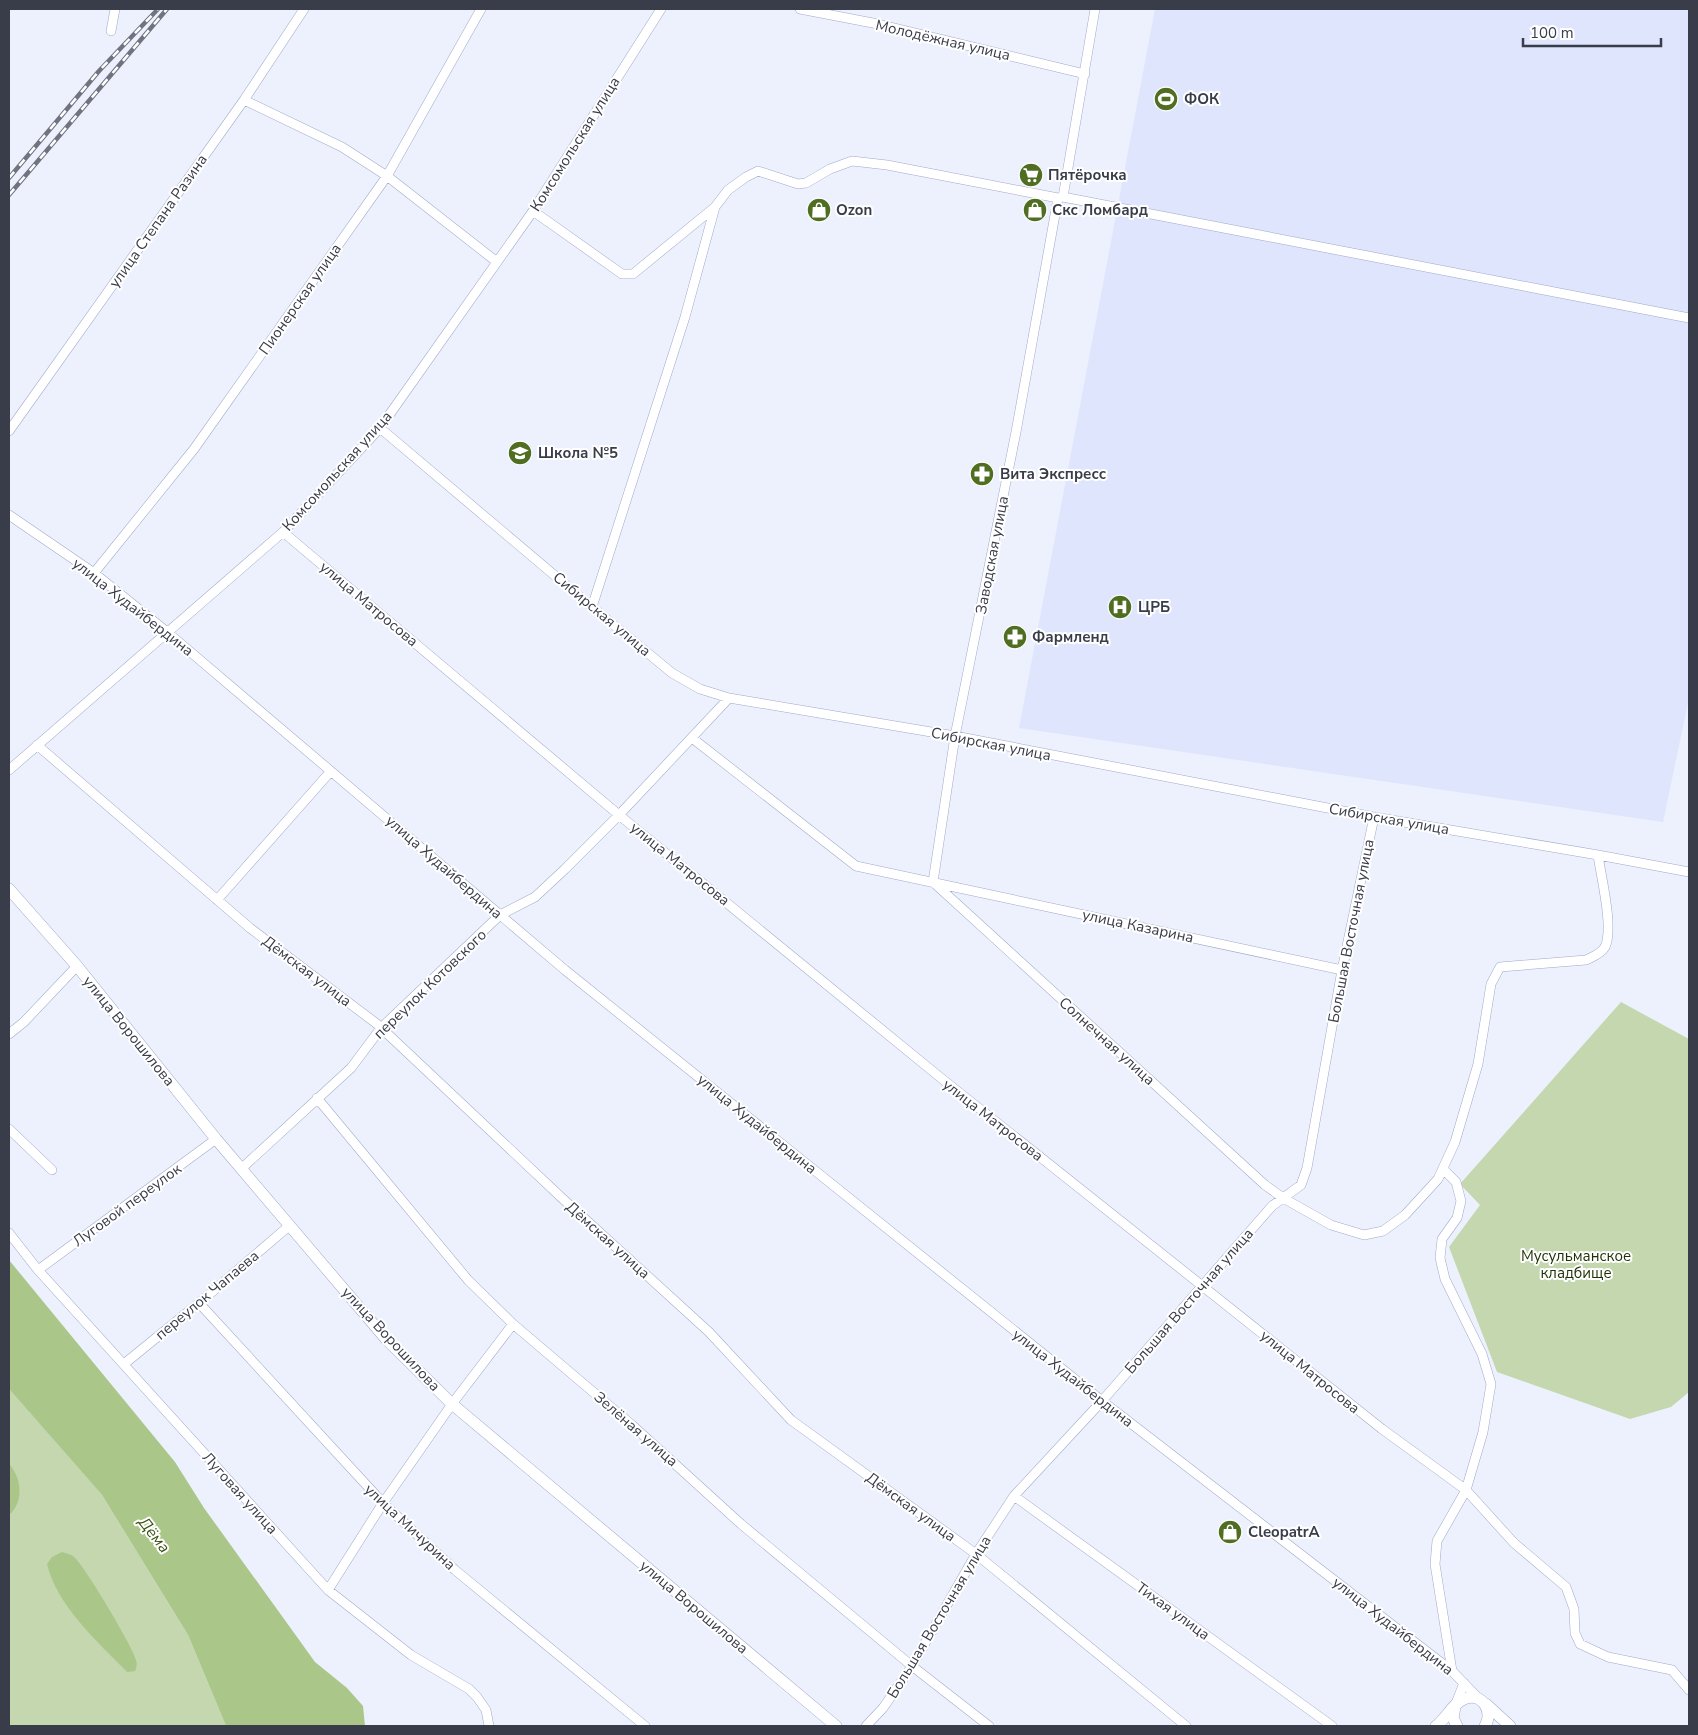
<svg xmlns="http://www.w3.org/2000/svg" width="1698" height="1735" font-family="'Nunito Sans',sans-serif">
	<rect width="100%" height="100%" fill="#edf1fe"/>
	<path fill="#dee5fd" d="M1155,9h534v689l-26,124 -644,-94z"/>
	<path fill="#c4d7af" d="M1621,1002l68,37v353l-18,15 -41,12 -133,-47 -48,-125 31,-42 -20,-21z
		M9,1389l93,106 86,140 38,91h-217z"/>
	<path fill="#aac689" d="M9,1260l166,202 29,46 111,154 32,26 16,18 2,20h-139l-38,-91 -86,-140 -93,-106z
		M9,1464c13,14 15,38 0,51z
		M62,1552c3,1 8,2 11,4 10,7 60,91 63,104 1,4 1,7 -1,11l-8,1c-29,-30 -70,-66 -80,-108l5,-7z"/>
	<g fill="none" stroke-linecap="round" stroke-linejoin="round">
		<g stroke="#a0a9c8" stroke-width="10">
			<path id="minor" d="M800,9l78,15 207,50
				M111,31l4,-22
				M244,100l98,47 45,29 110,86
				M1063,197l626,121
				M1059,198l4,-1 32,-188
				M533,211l89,63h11l82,-67
				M380,428l212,179 80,66 28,16 29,9 226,38 419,81 224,38 91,17
				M9,431l235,-331 60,-91
				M9,515l85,58 73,59 398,338 537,431 350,270 29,30
				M283,532l336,283 322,263 441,351 84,61 48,53 52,44 8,22 1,24 5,11 28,13 64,13 17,20
				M94,573l100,-124 193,-273 94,-167
				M592,607l93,-290 30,-110 13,-17 18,-13 12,-6 40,13 8,-1 24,-14 22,-8 35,4 171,33
				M692,738l164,128 486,104
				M37,745l213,183 127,96 186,175 146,133 82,88 185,134 210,172
				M9,770l274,-238 97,-104 153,-217 128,-202
				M933,882l332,303 18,13 48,27 33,10 19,-4 22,-16 33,-36 17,-37 23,-78 13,-80 9,-17 86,-7c6,-3 15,-6 19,-13 9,-19 -4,-70 -7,-92
				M933,882l22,-146 61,-304 42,-234
				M217,900l114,-129
				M9,1034l15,-12 53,-56
				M317,1098l151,182 45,44 119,101 109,99 171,142 77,60
				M9,1129l43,41
				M241,1169l110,-101 30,-40 119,-113 35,-18 30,-28 54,-54 110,-117
				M1443,1169l13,13 5,19 -4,17 -15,21 -2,19 5,21 37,75 9,30 -8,48 -17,58 -29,51 -2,23 17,107
				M9,1233l29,37 290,320 83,65 58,34 8,8 9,13 3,16
				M38,1270l178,-131
				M199,1303l184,200 72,67 190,156
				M124,1364l75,-61 90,-77
				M1014,1496l318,230
				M328,1590l55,-87 69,-99 61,-80
				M1455,1706l9,-23
				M866,1726l17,-18 29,-42 64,-112 38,-58 88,-95 170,-195 29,-21 6,-17 35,-198 32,-153"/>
		</g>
		<g stroke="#a0a9c8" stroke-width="12">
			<path id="tertiary" d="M9,889l68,77 139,173 170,200 66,65 384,322
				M1486,1704l24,22
				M1455,1707l-2,11 4,8
				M1436,1726c10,-7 17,-23 28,-27 18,-8 30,13 21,27"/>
		</g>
		<use href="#minor" stroke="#fff" stroke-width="9"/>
		<use href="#tertiary" stroke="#fff" stroke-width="11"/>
		<g stroke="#707380" stroke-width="4.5">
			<path id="rail" d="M9,178l90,-107 59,-62
				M9,195l158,-186"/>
		</g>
		<use href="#rail" stroke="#fff" stroke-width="2.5" stroke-dasharray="8" stroke-linecap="butt"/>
	</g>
	<defs>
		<g id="stadium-disc" transform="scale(1.25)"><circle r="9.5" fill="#506e22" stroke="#fff"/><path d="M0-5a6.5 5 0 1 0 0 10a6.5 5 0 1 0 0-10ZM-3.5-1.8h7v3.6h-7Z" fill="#fff"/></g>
		<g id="supermarket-disc" transform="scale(1.25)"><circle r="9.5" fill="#506e22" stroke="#fff"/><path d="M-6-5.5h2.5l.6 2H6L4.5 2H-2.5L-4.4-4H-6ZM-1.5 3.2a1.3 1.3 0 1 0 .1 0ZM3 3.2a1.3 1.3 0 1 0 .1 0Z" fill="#fff"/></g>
		<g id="shop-disc" transform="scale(1.25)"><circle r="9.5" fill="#506e22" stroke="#fff"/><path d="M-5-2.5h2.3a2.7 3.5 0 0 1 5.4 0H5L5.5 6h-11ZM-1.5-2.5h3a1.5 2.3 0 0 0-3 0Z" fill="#fff"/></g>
		<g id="school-disc" transform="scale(1.25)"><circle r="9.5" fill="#506e22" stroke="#fff"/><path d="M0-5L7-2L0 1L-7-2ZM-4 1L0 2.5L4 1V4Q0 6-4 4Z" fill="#fff"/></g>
		<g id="pharmacy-disc" transform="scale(1.25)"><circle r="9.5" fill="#506e22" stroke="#fff"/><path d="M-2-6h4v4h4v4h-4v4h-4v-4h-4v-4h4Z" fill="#fff"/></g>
		<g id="hospital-disc" transform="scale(1.25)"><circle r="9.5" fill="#506e22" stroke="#fff"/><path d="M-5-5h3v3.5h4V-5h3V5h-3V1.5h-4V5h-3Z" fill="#fff"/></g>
	</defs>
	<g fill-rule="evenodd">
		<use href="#stadium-disc" x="1166" y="99"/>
		<use href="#supermarket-disc" x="1031" y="175"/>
		<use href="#shop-disc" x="819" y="210"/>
		<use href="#shop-disc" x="1035" y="210"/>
		<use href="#school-disc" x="520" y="453"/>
		<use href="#pharmacy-disc" x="982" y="474"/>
		<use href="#hospital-disc" x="1120" y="607"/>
		<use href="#pharmacy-disc" x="1015" y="637"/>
		<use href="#shop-disc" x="1230" y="1532"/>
	</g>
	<g text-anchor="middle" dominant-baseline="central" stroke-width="4" stroke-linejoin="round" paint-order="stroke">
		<g font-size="15" fill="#393c49" stroke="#fff">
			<text transform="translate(943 40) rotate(13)">Молодёжная улица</text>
			<text transform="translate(575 144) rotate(-58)">Комсомольская улица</text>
			<text transform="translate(158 221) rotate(-55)">улица Степана Разина</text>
			<text transform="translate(300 299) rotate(-55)">Пионерская улица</text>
			<text transform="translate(337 471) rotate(-48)">Комсомольская улица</text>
			<text transform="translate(992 555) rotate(-79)">Заводская улица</text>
			<text transform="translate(369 604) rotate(40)">улица Матросова</text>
			<text transform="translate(133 607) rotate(38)">улица Худайбердина</text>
			<text transform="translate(602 614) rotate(40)">Сибирская улица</text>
			<text transform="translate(991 744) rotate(11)">Сибирская улица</text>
			<text transform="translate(1389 819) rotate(10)">Сибирская улица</text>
			<text transform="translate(680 864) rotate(39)">улица Матросова</text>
			<text transform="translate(444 867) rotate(41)">улица Худайбердина</text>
			<text transform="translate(1138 926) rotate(12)">улица Казарина</text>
			<text transform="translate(1351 931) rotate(-79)">Большая Восточная улица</text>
			<text transform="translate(307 971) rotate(37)">Дёмская улица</text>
			<text transform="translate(430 984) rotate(-44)">переулок Котовского</text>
			<text transform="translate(129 1031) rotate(51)">улица Ворошилова</text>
			<text transform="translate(1107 1041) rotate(42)">Солнечная улица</text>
			<text transform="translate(993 1120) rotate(38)">улица Матросова</text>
			<text transform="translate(757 1124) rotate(39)">улица Худайбердина</text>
			<text transform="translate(127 1205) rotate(-36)">Луговой переулок</text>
			<text transform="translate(608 1240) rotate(42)">Дёмская улица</text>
			<text transform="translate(207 1295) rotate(-40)">переулок Чапаева</text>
			<text transform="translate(1189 1301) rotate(-49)">Большая Восточная улица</text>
			<text transform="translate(391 1339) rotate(47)">улица Ворошилова</text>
			<text transform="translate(1310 1372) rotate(39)">улица Матросова</text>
			<text transform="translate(1073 1378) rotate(38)">улица Худайбердина</text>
			<text transform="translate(636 1429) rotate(41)">Зелёная улица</text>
			<text transform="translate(240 1493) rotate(48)">Луговая улица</text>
			<text transform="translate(911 1507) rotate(36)">Дёмская улица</text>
			<text transform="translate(410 1527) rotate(43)">улица Мичурина</text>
			<text transform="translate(694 1607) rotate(40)">улица Ворошилова</text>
			<text transform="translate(1173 1611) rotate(36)">Тихая улица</text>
			<text transform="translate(939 1617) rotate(-59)">Большая Восточная улица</text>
			<text transform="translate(1393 1626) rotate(38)">улица Худайбердина</text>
		</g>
		<g font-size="15" font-weight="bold" fill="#393c49" stroke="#fff" text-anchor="start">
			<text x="1184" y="99">ФОК</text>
			<text x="1048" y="175">Пятёрочка</text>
			<text x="836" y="210">Ozon</text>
			<text x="1052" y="210">Скс Ломбард</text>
			<text x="538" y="453">Школа №5</text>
			<text x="1000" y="474">Вита Экспресс</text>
			<text x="1138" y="607">ЦРБ</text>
			<text x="1032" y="637">Фармленд</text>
			<text x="1248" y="1532">CleopatrA</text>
		</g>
		<g font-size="15" fill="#1f3003" stroke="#fff">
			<text x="1576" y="1256">Мусульманское<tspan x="1576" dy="17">кладбище</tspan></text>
		</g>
		<g font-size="16" font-style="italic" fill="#37500e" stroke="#fff">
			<text transform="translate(154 1535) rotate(52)">Дёма</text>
		</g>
	</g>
	<rect width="1698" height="1735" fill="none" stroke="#393c49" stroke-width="20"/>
	<path d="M1523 38v8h138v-8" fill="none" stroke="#393c49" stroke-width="2.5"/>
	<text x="1530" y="38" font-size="15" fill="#393c49" stroke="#ffffff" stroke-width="4" paint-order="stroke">100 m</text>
</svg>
